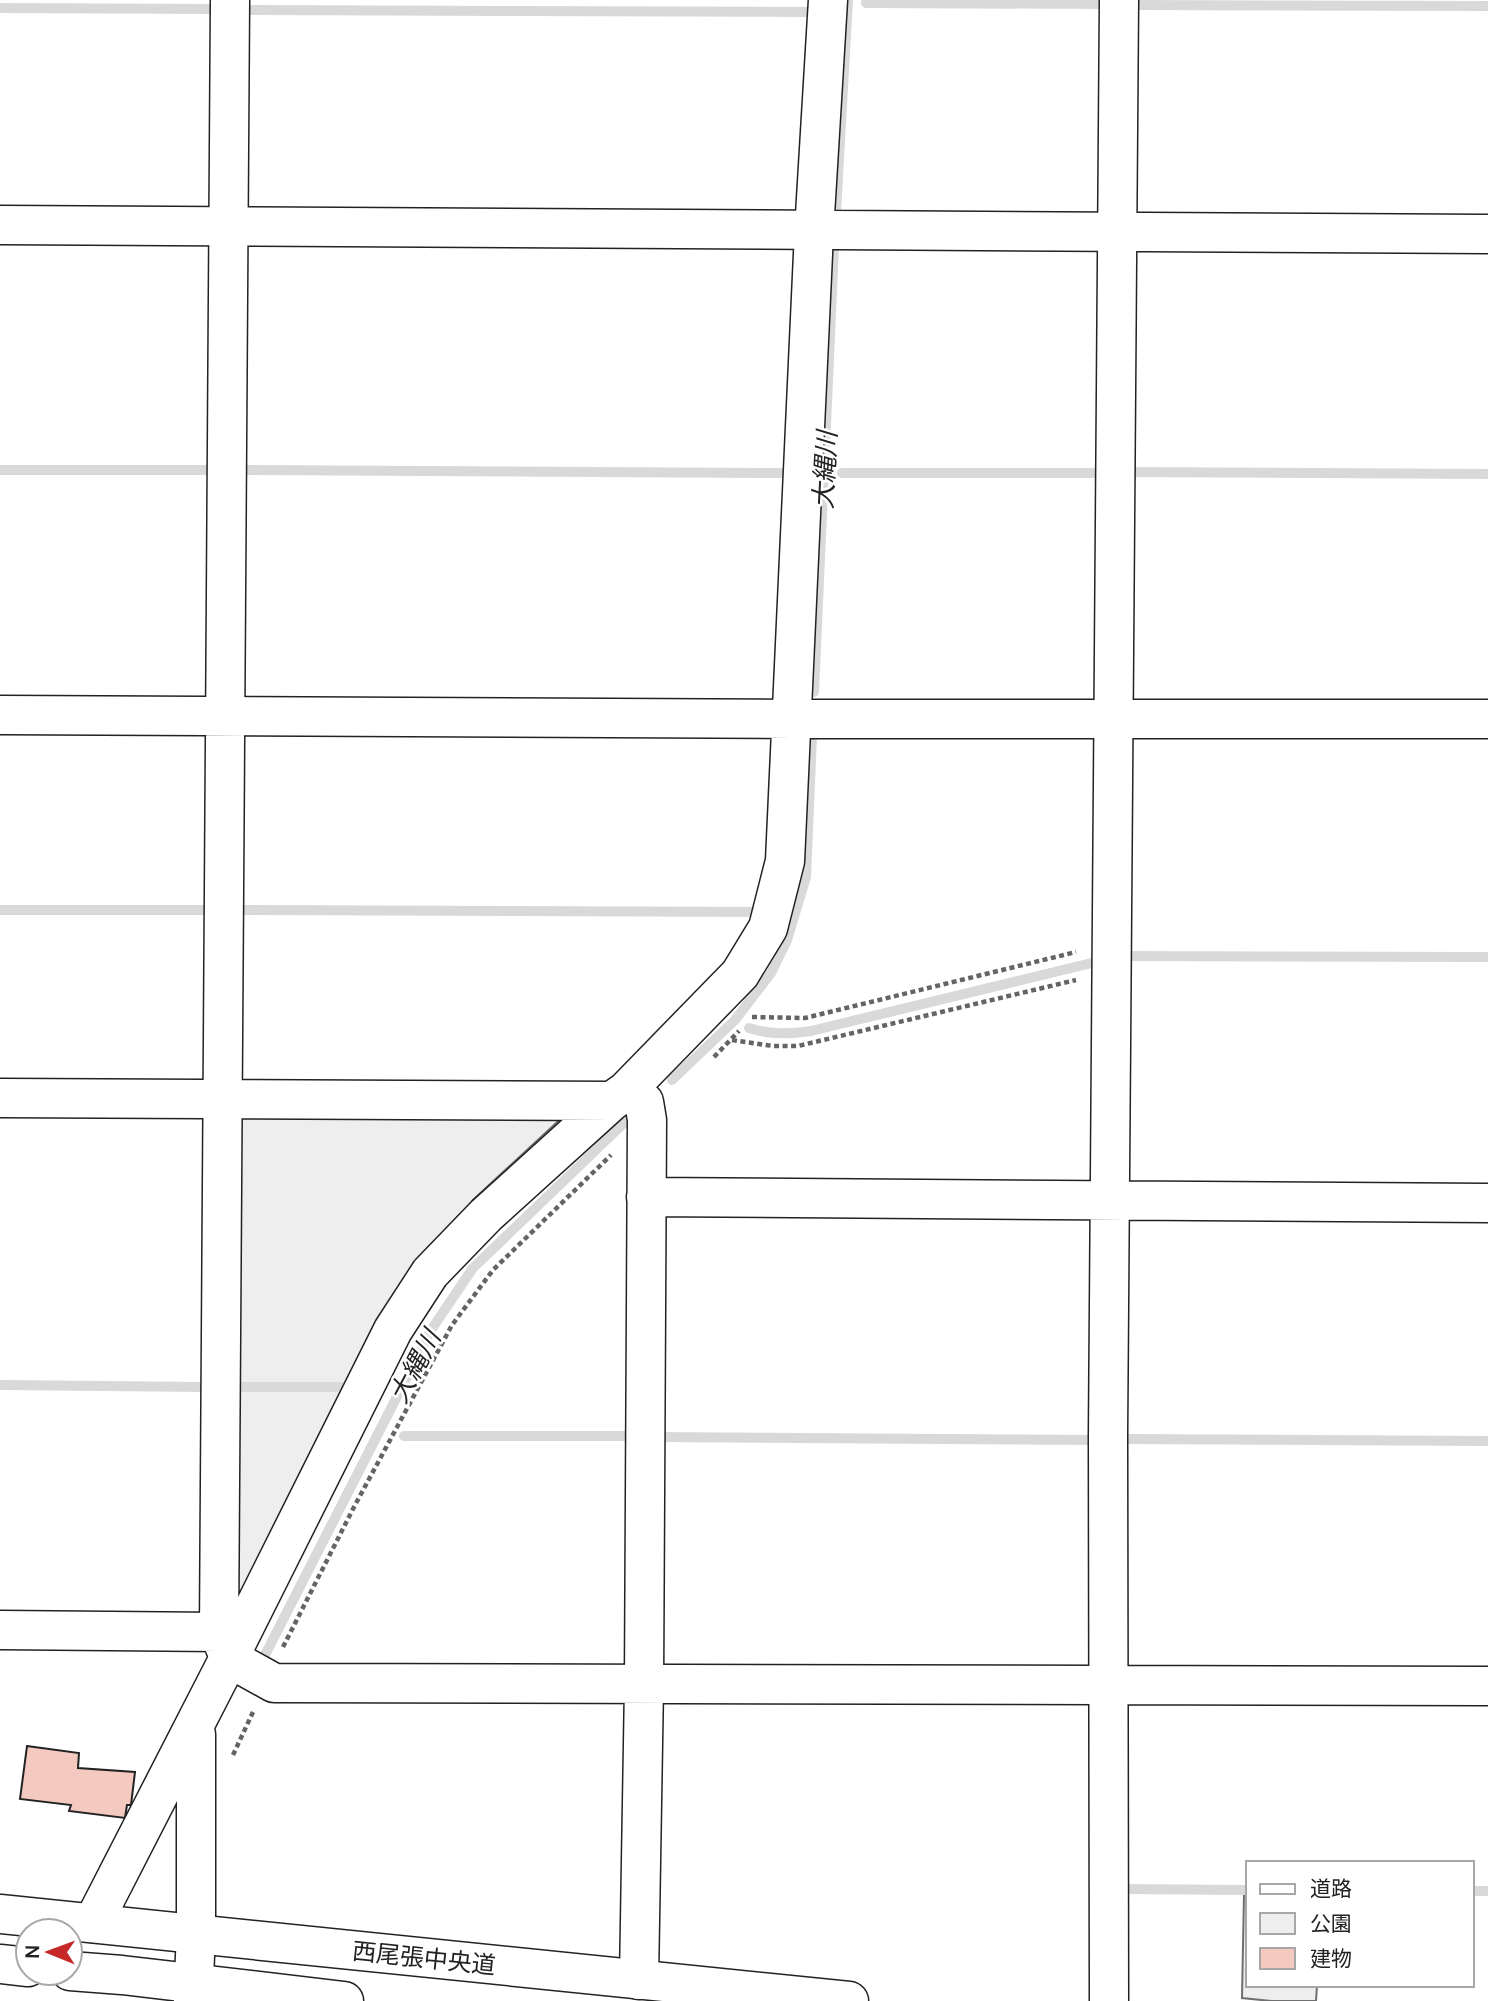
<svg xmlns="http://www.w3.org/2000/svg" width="1488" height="2001" font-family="Manrope,'Noto Sans JP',sans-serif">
	<rect width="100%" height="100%" fill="#fff"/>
	<path fill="#eee" stroke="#6f6f6f" stroke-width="2" d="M236,1110l332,2 -95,88 -47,60 -70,124 -124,-1z
		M232,1390h120l-119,231z
		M1244,1894h4v91h69l-1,16h-45l-29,-3z"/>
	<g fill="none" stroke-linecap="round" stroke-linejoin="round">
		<path stroke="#d9d9d9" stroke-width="10" d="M866,3l241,1
			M1130,5l358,1
			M0,8l218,1
			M244,10l562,2
			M836,212l12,-212
			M0,470h210
			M237,470l545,3
			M1123,472l365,2
			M842,473h254
			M814,692l20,-445
			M0,910h209
			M232,910l533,2
			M1117,956l371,1
			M749,1028c21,7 41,6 62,3l293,-71
			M672,1080l63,-60 36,-47 16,-33 19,-63 6,-141
			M0,1385l206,2v8
			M232,1387h111
			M404,1436h232
			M653,1437l443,3
			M1123,1439l365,2
			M265,1655l166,-325 42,-62 152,-146
			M1118,1889l130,1
			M1472,1891h16"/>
	</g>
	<path fill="#f3c9c0" stroke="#222" stroke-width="2" d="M27,1746l52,7 -1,15 57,4 -4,33h-4l-2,13 -56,-7 2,-6 -51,-6z"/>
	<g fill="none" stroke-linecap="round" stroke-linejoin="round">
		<g stroke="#222" stroke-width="41">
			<path id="minor" d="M0,225l1488,9
				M0,715l792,4h696
				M626,1091l18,11 3,18 -3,565 -5,295
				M0,1098l612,3
				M646,1197l842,6
				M0,1630l219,2 10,26 45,25 1214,3
				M219,1632l11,-1632
				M93,1923l136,-265 164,-328 37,-57 56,-58 126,-114 14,-10 114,-117 28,-46 17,-67 29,-629 14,-232
				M193,2001l3,-68v-199
				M1109,2001l-1,-565 11,-1436"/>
		</g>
		<g stroke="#222" stroke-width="41">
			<path id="major" d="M0,1914l849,87
				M0,1964l28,3
				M70,1971l52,4 222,26"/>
		</g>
		<path stroke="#646464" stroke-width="4.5" stroke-dasharray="5 3.5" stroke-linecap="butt" d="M752,1017l53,1 271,-66
			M732,1040l41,6h25l278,-66
			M714,1057l25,-26
			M283,1647l71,-140 98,-182 41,-55 118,-115
			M233,1755l20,-43"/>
		<use href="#minor" stroke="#fff" stroke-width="38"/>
		<use href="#major" stroke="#fff" stroke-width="38"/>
	</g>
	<g text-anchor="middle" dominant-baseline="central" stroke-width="5" stroke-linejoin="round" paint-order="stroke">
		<g font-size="24" fill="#222" stroke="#fff">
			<text transform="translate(424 1957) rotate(6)">西尾張中央道</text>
		</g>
		<g font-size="26" font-style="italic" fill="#222" stroke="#fff">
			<text transform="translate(824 470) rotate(-87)">大縄川</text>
			<text transform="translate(414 1366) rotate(-62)">大縄川</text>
		</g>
	</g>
	<rect x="1246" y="1861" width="228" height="126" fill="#ffffff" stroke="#a7a7a7" stroke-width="2"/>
	<rect x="1260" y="1884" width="35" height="10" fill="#ffffff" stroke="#a7a7a7" stroke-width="2"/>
	<text x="1310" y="1896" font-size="21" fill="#222222">道路</text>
	<rect x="1260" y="1913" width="35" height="21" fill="#eeeeee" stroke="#a7a7a7" stroke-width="2"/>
	<text x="1310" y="1931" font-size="21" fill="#222222">公園</text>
	<rect x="1260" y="1948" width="35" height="21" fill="#f3c9c0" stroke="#a7a7a7" stroke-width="2"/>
	<text x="1310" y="1966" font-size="21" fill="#222222">建物</text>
	<g transform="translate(49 1952) rotate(271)"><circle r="33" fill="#ffffff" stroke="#a7a7a7" stroke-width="2"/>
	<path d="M0-5L12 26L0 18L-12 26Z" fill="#c62828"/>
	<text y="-10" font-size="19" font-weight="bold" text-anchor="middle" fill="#222222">N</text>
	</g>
</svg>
